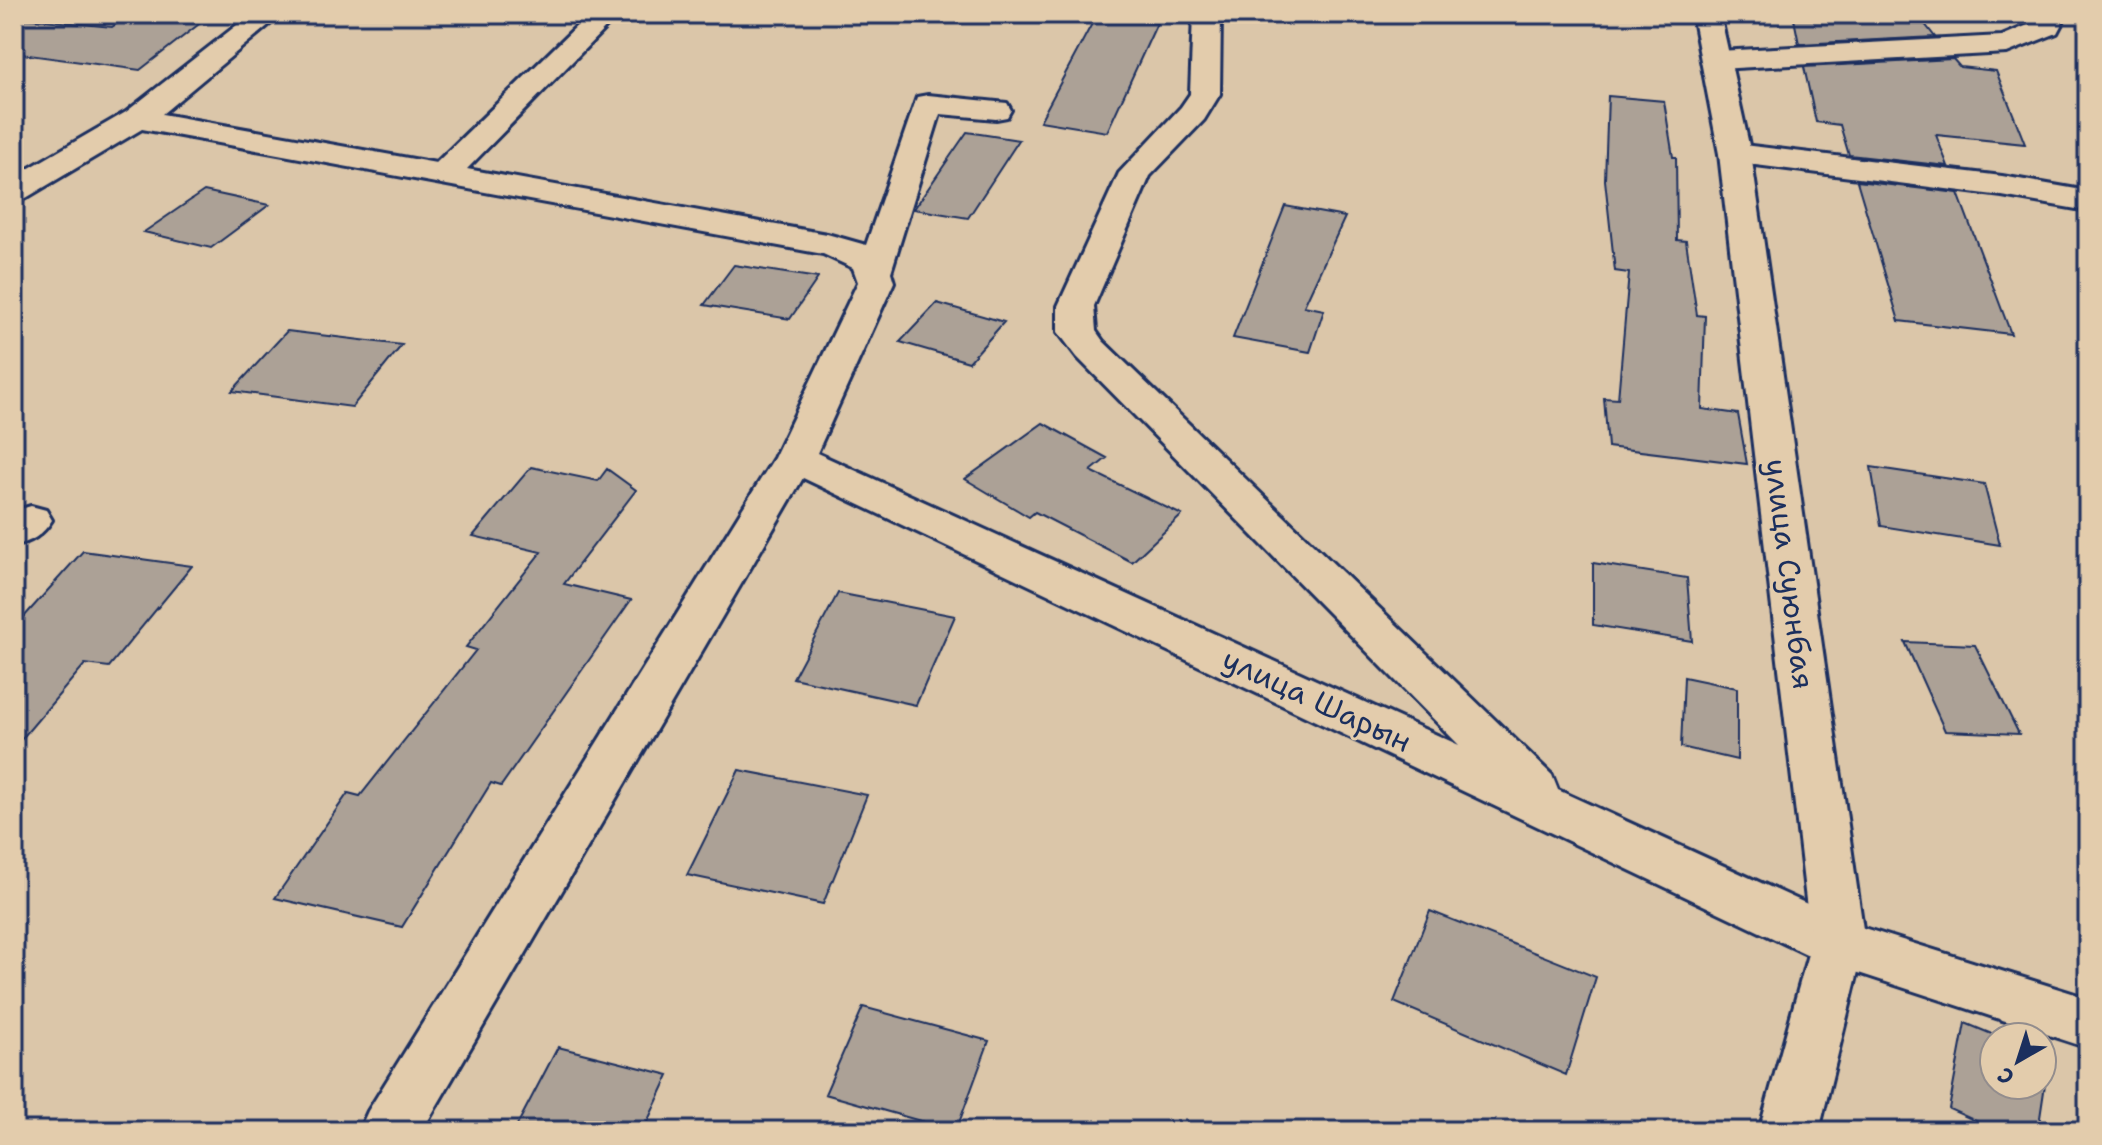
<svg xmlns="http://www.w3.org/2000/svg" width="2102" height="1145" font-family="'Shantell Sans',sans-serif">
	<rect width="100%" height="100%" fill="#dbc6a9"/>
	<filter id="ink" filterUnits="userSpaceOnUse"><feTurbulence type="fractalNoise" baseFrequency=".0125" numOctaves="2"/><feDisplacementMap in="SourceGraphic" scale="16" xChannelSelector="R" yChannelSelector="G"/><feConvolveMatrix kernelMatrix="1 2 1 2 8 2 1 2 1" color-interpolation-filters="sRGB"/></filter>
	<g filter="url(#ink)">
		<path fill="#aca196" stroke="#1b2f5e" stroke-width="2" d="M130,14h82l-72,56 -126,-17v-36l98,10z
			M1793,14h124l18,23 -136,7z
			M1096,16l61,7 -50,109 -67,-11z
			M1953,59l7,8 36,4 29,73 -89,-9 12,31 -99,-11 -9,-30 -24,-3 -12,-55z
			M1608,96l56,5 9,56h3l1,83 9,1 11,74 8,1 -3,93 36,5 9,50 -139,-17 -4,-49 14,1 11,-126 -14,-2 -10,-91z
			M967,132l52,8 -51,78 -54,-9z
			M1857,181l101,12 53,141 -112,-13z
			M204,191l65,14 -58,43 -67,-16z
			M1285,206l60,11 -41,89 20,4 -14,42 -77,-14z
			M734,265l84,13 -28,41 -86,-14z
			M937,303l67,19 -35,40 -69,-20z
			M287,331l115,14 -50,62 -120,-16z
			M1043,423l64,35 -16,13 91,44 -50,47 -97,-50 -6,5 -64,-38z
			M531,467l67,14 9,-12 29,21 -72,94 67,16 -130,186 -10,-3 -89,144 -127,-29 73,-105 12,3 116,-146 -10,-3 75,-95 -68,-16z
			M1871,467l113,17 16,61 -119,-19z
			M83,551l109,15 -83,101 -24,-3 -71,84v-120z
			M1593,563l94,15 5,63 -99,-16z
			M838,593l117,23 -39,89 -123,-27z
			M1905,642l70,3 44,89 -74,-3z
			M1684,677l53,11v72l-56,-13z
			M739,770l128,25 -44,109 -136,-29z
			M1430,911l166,66 -30,98 -172,-73z
			M863,1007l126,34 -33,90 -131,-37z
			M1965,1023l34,14h-5v48h48v-30l7,3 -11,73h-40l-49,-22z
			M558,1047l111,28 -26,56h-129z"/>
		<g fill="none" stroke-linecap="round" stroke-linejoin="round">
			<g stroke="#1b2f5e" stroke-width="6">
				<path id="minor" d="M251,14h31l-120,100 274,49 153,-149h30l-152,155 360,65 39,11 51,-148 11,-2 79,8 4,7 -4,7 -11,2 -56,-5 -49,158 3,10 -77,171 642,292 -382,-388 -19,-25v-26l61,-133 62,-66 9,-13 3,-80h28l-1,80 -16,26 -54,56 -56,130 2,25 7,10 449,434 6,15 293,134 237,74v50l-269,-88 -1016,-482 -381,653h-63l9,-20 406,-653 84,-176 -5,-14 -30,-14 -681,-125 -116,69 -12,3v-24l112,-65z
					M2039,14h28l-10,19 -50,20 -289,16 -10,-3 -5,-6 5,-6 10,-3 284,-15 33,-14z
					M1735,144l267,32 86,15v20l-86,-15 -278,-35 -5,-7 5,-7z
					M31,506l15,4 6,10c-9,15 -21,22 -38,26v-35z"/>
			</g>
			<g stroke="#1b2f5e" stroke-width="6">
				<path id="major" d="M1692,14h28l31,140 114,789 -46,188h-60l52,-188 -92,-789z"/>
			</g>
			<use href="#minor" fill="#e3ccac" fill-rule="evenodd"/>
			<use href="#major" fill="#e3ccac" fill-rule="evenodd"/>
		</g>
	</g>
	<g text-anchor="middle" dominant-baseline="central" stroke-width="6" stroke-linejoin="round" paint-order="stroke">
		<g font-size="30" fill="#1b2f5e" stroke="#e3ccac">
			<text transform="translate(1790 574) rotate(83)">улица Суюнбая</text>
			<text transform="translate(1317 700) rotate(25)">улица Шарын</text>
		</g>
	</g>
	<rect width="2102" height="1145" fill="none" stroke="#e3ccac" stroke-width="48"/>
	<rect x="24" y="24" width="2054" height="1097" fill="none" stroke="#1b2f5e" stroke-width="3" filter="url(#ink)"/>
	<g transform="translate(2018 1061) rotate(219)"><circle r="38" fill="#e3ccac" stroke="#938d8d" stroke-width="2"/>
	<path d="M0-6L14 30L0 20L-14 30Z" fill="#1b2f5e"/>
	<text y="-12" font-size="22" font-weight="bold" text-anchor="middle" fill="#1b2f5e">С</text>
	</g>
</svg>
